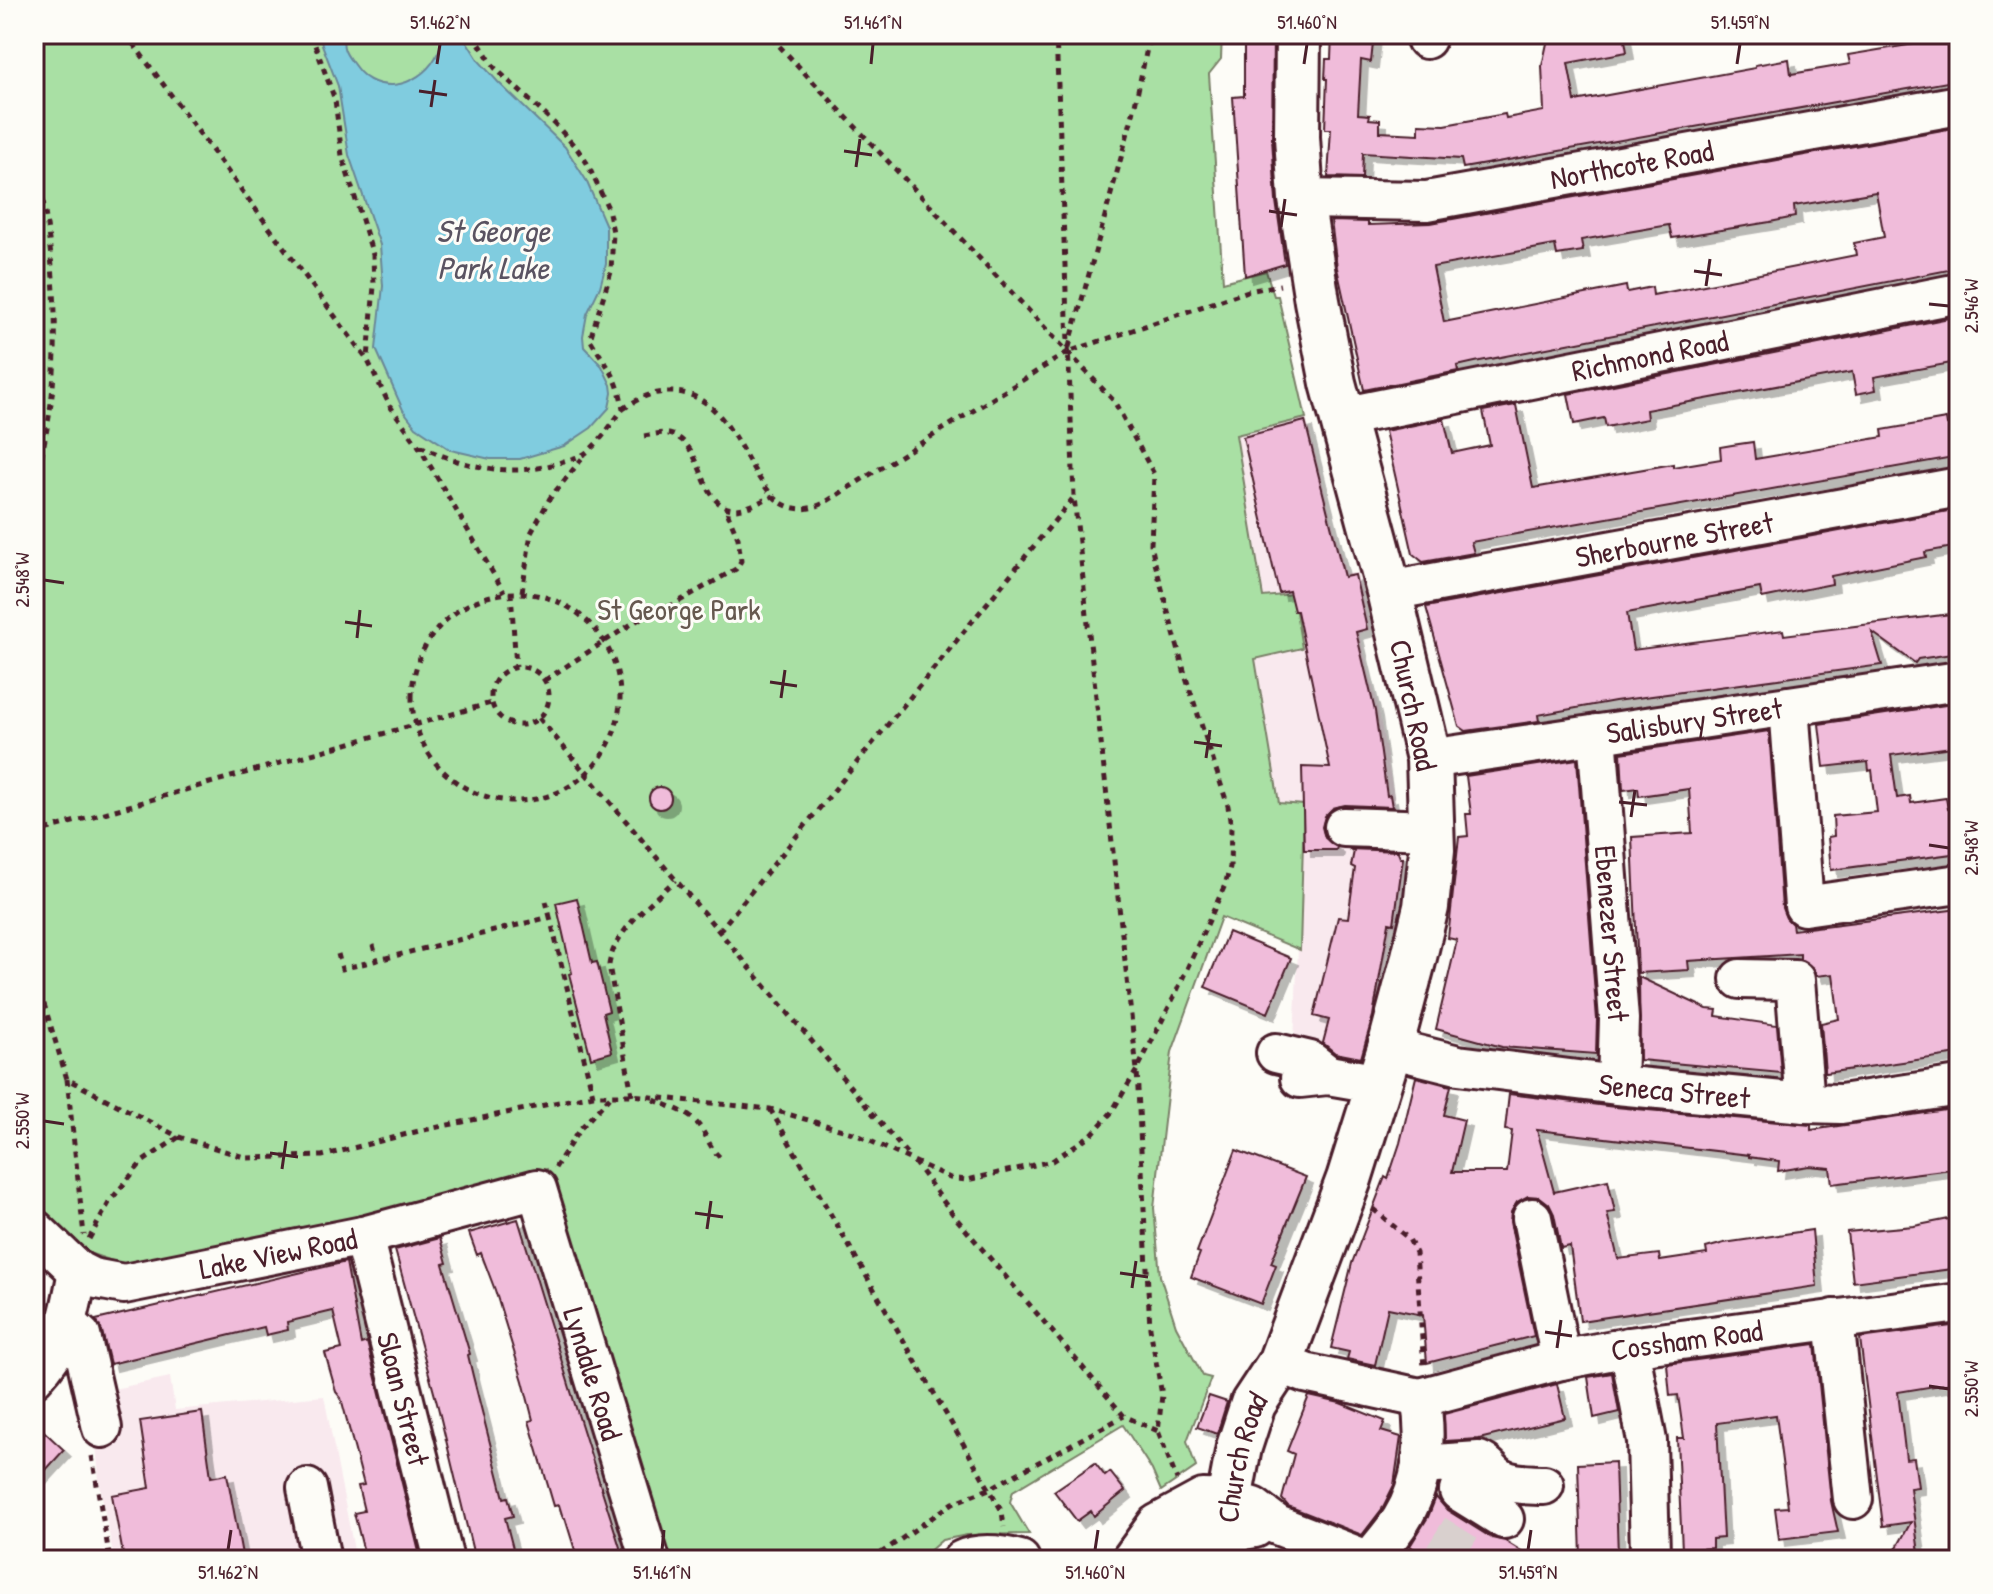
<svg xmlns="http://www.w3.org/2000/svg" width="1993" height="1594" font-family="'Patrick Hand',sans-serif">
	<defs>
		<filter id="shadow"><feDropShadow dx="7" dy="7" stdDeviation="0" flood-color="#0004"/></filter>
	</defs>
	<rect width="100%" height="100%" fill="#fdfcf7"/>
	<filter id="ink" filterUnits="userSpaceOnUse"><feTurbulence type="fractalNoise" baseFrequency=".0125" numOctaves="2"/><feDisplacementMap in="SourceGraphic" scale="16" xChannelSelector="R" yChannelSelector="G"/><feConvolveMatrix kernelMatrix="1 2 1 2 8 2 1 2 1" color-interpolation-filters="sRGB"/></filter>
	<g filter="url(#ink)">
		<path fill="#f9e9ee" d="M1306,418l40,156 11,-1 14,57 -12,3 18,69 28,155 -8,69h-5l-15,82 -13,56 -70,-22 10,-236 -25,-3 -24,-145 47,-11 -39,-49 -27,-163z
			M170,1377l5,33 149,-14 32,164h-242l-15,-80 -7,-82 8,-6z"/>
		<path fill="#a9e0a4" stroke="#7a8068" stroke-width="2" d="M34,34h1188l-1,25 -12,15 14,208 43,-11 8,25h4l28,122 -70,17 27,162 30,-3 9,54 -47,11 24,144 25,2 -4,145 -79,-33 -49,135 -18,156 6,68 16,50 27,50 8,2 -24,63 9,26 -35,24 -9,-21 -29,-45 -110,66 -3,11 19,32 -62,1 -25,5 -23,20h-249l-123,-391 -351,91 -66,7 -53,-18 -34,-34 -9,-13z"/>
		<path fill="#80ccdf" stroke="#6a8797" stroke-width="2" d="M318,34h27c-4,12 0,19 7,28 5,7 10,14 18,18 32,17 72,-12 72,-46h20l17,27 19,21 67,65 21,33 20,46v38l-6,23 -13,27 -4,22 1,11 18,19 9,19 1,8 -3,15 -18,20 -27,18 -44,13h-30l-39,-9 -35,-23 -13,-17 -27,-61 7,-63 -3,-41 -31,-90 -11,-69z"/>
		<path fill="#f0bcda" stroke="#4a1f2b" stroke-width="2" fill-rule="evenodd" filter="url(#shadow)" d="M1244,34h29l-1,104 4,63 9,63 -40,12 -12,-179 11,-1z
			M1332,34h42l-3,28 -10,-2 -3,54 12,1 -1,4 11,1v12l39,2v-10l26,1 60,-11 1,4 38,-7 -2,-45 7,-32h75l3,18 -59,11 7,38 180,-33v-3l34,-6 2,15 59,-10 -2,-9 72,-12 6,-3 -1,-6h34v46l-496,88 -2,-9 -98,-6 -1,25 -34,-1 3,-48h-6l2,-50h-2l1,-20h5z
			M1959,127v141l-484,94 -18,4 1,5 -94,19 -27,-122 -6,-47 37,1v3l63,-2zM1876,192l8,45 -30,6 2,12 -203,40 -1,-8 -25,5 -1,-6 -182,36 -11,-55 122,-22 2,10 26,-4 -2,-11 88,-15 3,13 98,-16 25,-5 -1,-11z
			M1959,316v35l-4,1 2,10 -83,15 2,13 -20,4 -4,-22 -206,38 1,9 -41,8 -2,-9 -30,6 -6,-30z
			M1516,405l17,83 140,-24v3l48,-8 -1,-12 12,-2 21,-3 2,17 128,-22 -1,-7 64,-11 1,6 12,-2v33l-488,86 3,11 -51,9 -10,-8 -28,-123 59,-12 8,34 38,-8 -7,-34z
			M1305,421l39,156 11,-2 12,54 -11,3 19,79 12,85 3,-1 2,12 -47,-2 -12,3 -8,8 -3,11 3,11 12,9 -1,3h-32l-2,-83 28,1 -33,-157h-3l-5,-20 -10,2 -36,-156z
			M1959,509v37l-34,6 1,5 -95,19 1,8 -70,14 -2,-10 -133,25 6,37 150,-20 1,5 175,-22v40l-41,6 -3,4 -43,-31 10,33 -267,36 -77,14 1,6 -73,10 -7,-5 -33,-119z
			M1959,703v43l-68,9 6,43 13,-2 1,7 35,-5 2,11 11,-2v46l-128,17 -3,-33 6,-1 -1,-20 44,-4 -5,-42 -3,1 -1,-9 -44,5 -5,-43z
			M1769,731l13,177 4,10 6,6 1,6 166,-21v145l-134,19 -4,-50 18,-4 -6,-45 -17,2 -3,-8 -13,-9v-5l-112,7 1,9 -51,3 -6,-136 60,-4 -3,-44 -50,7 -1,-8 -15,2 -2,-37z
			M1577,759l20,261 -1,34 -94,-7 -66,-18 21,-89 -9,-2 11,-101 9,-1 -2,-22h5l-5,-38z
			M649 798a11 11 0 1 1 22 0a11 11 0 1 1-22 0Z
			M1349,849l49,2 2,7h3l-9,66 -5,-1 -16,93 -12,42 -26,-5 -12,-10 6,-23 -15,-4 24,-99 10,1 7,-50 -4,-2 3,-15z
			M577,898l15,65 5,-1 12,49 -6,2 9,39 -21,6 -22,-84 3,-1 -16,-70z
			M1228,932l63,26 -23,55 -63,-26z
			M1639,977l68,32 10,1 -1,6 61,9 4,48 -141,-13z
			M1416,1077l35,9 -7,29 20,5 -12,52h55l5,-41 -7,-1 4,-36 106,13 196,18v5l148,-22v60l-127,16 -2,-16 -21,-2 -31,5 1,-10 -30,-4v-2l-212,-25 17,62 54,-12 7,32 -8,1 11,46 41,-5 1,7 47,-7 -1,-6 18,-5 88,-13 5,56 -237,35 -10,-75 -9,2 -7,-34 -5,-10 -9,-7 -12,-1 -11,6 -6,10 -1,10 24,114 -107,27 -4,-48 -35,-7 -13,57 -28,-6 2,-7 -18,-4 21,-85 33,-86 3,2 12,-36z
			M1236,1150l70,27 -35,86 5,2 -15,39 -70,-27 9,-24 -3,-1z
			M1959,1217v51l-106,14 -6,-50 67,-6z
			M518,1219l59,192 47,149h-46l-13,-42h-2l-4,-13 -5,1 -25,-85 4,-1 -10,-39 -28,-91 -14,-37 -4,2 -8,-22z
			M440,1238l7,25 -4,1 27,90 -2,1 5,21 31,122 4,-1 5,19 -8,2 11,42h-41l-37,-153 -43,-157z
			M346,1262l15,82 6,-2 54,218h-55l-12,-47 10,-2 -6,-25 6,-1 -23,-87 -5,-6 -11,-39 17,-4 -9,-38 -46,11 1,8 -22,5 -2,-8 -154,37 -8,-33 -6,-11z
			M1959,1325v57l-61,10 8,67 8,-1 4,29 -8,1 10,72h-30l21,-38 -28,4 -23,-188z
			M1815,1344l16,157 7,31 -59,7 -4,-31 13,-1 -12,-92 -59,8 6,115 -11,1v9l-30,2 -5,-112h7l-6,-43 -8,1 -3,-32z
			M1612,1373l7,39 -25,6 -6,-41z
			M1557,1384l8,34 -86,21 -34,2 -1,-27z
			M1209,1396l18,6 -10,32 -20,-7z
			M1309,1396l31,7 45,18 -4,10 20,6 -7,48 -12,24 -20,26 -74,-29 -6,-7 12,-45 -7,-3z
			M202,1412l9,65 16,-3 16,86h-119l-12,-65 38,-7 -10,-67z
			M34,1422l30,28 -30,33z
			M1615,1462l3,94 -37,1 -3,-93z
			M1095,1463l10,13 5,-4 15,19 -31,25 -3,-5 -14,10 -23,-30z
			M1436,1497l11,13 45,28 13,3 31,19h-104l-22,-14 18,-29z"/>
		<g fill="none" stroke-linecap="round" stroke-linejoin="round">
			<path stroke="#d9d0ce" stroke-width="38" stroke-dasharray="38 19" stroke-linecap="butt" d="M1441,1560l27,-43"/>
			<g stroke="#4a1f2b" stroke-width="44">
				<g id="minor">
					<path d="M1426,39l1,-5"/>
					<path id="s1" d="M1301,199l126,2 532,-96"/>
					<path id="s2" d="M1342,417l617,-124"/>
					<path id="s3" d="M1389,591l570,-104"/>
					<path d="M1789,706l15,200 155,-22"/>
					<path id="s4" d="M1597,734l22,285 -2,66"/>
					<path id="s5" d="M1429,759l530,-78"/>
					<path d="M1344,827l88,3"/>
					<path d="M1740,979l55,1 10,123"/>
					<path id="s6" d="M1390,1048l68,17 159,20 188,18 36,1 118,-18"/>
					<path d="M1276,1053l34,8 18,14"/>
					<path d="M1300,1078l28,-3 52,9"/>
					<path d="M1532,1218l29,142"/>
					<path id="s7" d="M34,1229l44,42 14,7 32,6 239,-48 174,-47 113,371"/>
					<path id="s8" d="M363,1236l81,324"/>
					<path d="M1834,1319l19,180"/>
					<path d="M67,1323l14,13 21,92"/>
					<path d="M1629,1347l18,94 3,112"/>
					<path id="s9" d="M1280,1363l25,10 115,25 141,-38 68,-13 330,-44"/>
					<path d="M34,1377c33,-35 35,-61 44,-106"/>
					<path d="M1421,1465l58,-4c9,3 12,11 20,16 13,9 30,7 45,8"/>
					<path d="M307,1488l14,72"/>
					<path d="M1459,1491l45,28"/>
					<path d="M1137,1552l42,-11 76,-13"/>
					<path d="M962,1560c18,-8 40,-5 58,0"/>
					<path d="M1131,1560l26,-36 46,-25 26,1 24,7 24,18 90,35"/>
					<path d="M1370,1560c10,-13 22,-26 31,-40 22,-35 27,-82 19,-122"/>
				</g>
			</g>
			<g stroke="#4a1f2b" stroke-width="50">
				<g id="major">
					<path id="s10" d="M1225,1560l4,-60 10,-53 14,-43 27,-41 69,-184 41,-131 23,-87 13,-54 6,-57 -3,-91 -40,-168 -56,-208 -16,-82 -16,-102 -4,-62 1,-103"/>
				</g>
			</g>
			<path stroke="#4a1f2b" stroke-width="5" stroke-dasharray="6 6" stroke-linecap="butt" d="M126,34l242,327 22,45 28,39 86,147
				M311,34l24,66 7,56 31,99 1,31 -6,73
				M1056,34l18,463 63,573 13,258 12,67 -4,36 19,49
				M34,153c15,73 25,144 20,219 -2,40 -12,81 -20,121
				M1069,347l64,-233 17,-80
				M623,409c14,-10 28,-17 45,-17 59,-3 73,71 105,104 14,15 34,16 51,7l244,-151 180,-61 32,-6
				M644,436c8,-1 17,-4 25,-2 39,8 28,84 74,74 10,-2 20,-8 30,-12
				M420,446c45,22 96,33 144,15 7,-2 17,-4 23,-9 14,-11 25,-29 36,-43 -5,-35 -16,-41 -33,-70l21,-67 2,-40 -5,-24 -21,-45 -9,-13 -23,-26 -60,-56 -22,-34
				M511,592l5,75
				M522,592l9,-59 19,-35 35,-43
				M412 697a104 104 0 1 1 208 0a104 104 0 1 1-208 0Z
				M491 696a29 29 0 1 1 58 0a29 29 0 1 1-58 0Z
				M545,680l96,-62 21,-7 74,-42 5,-8 -3,-23 -10,-24 1,-6
				M539,718l368,436
				M34,833l457,-130
				M546,901l4,16
				M719,931l355,-434
				M373,945l4,15
				M338,954l4,15 208,-52 43,178
				M34,982l9,19 24,78 112,58 68,21 75,-2 97,-25 174,-36h39l138,14 83,24 97,45 17,2 85,-19 40,-27 19,-21 26,-43 38,-75 50,-110 5,-18 1,-40 -3,-21 -42,-128 -31,-115 -4,-19 3,-70 -40,-73 -346,-367
				M67,1079l17,156
				M632,1095l-23,-130c5,-34 42,-62 66,-85
				M654,1100c14,6 32,11 42,22 12,13 12,26 27,38
				M770,1109l232,402 2,16
				M914,1162l41,55 169,199 34,15
				M555,1168l24,-38 31,-33
				M1373,1209l36,30 7,14 8,115
				M89,1239l21,-38 32,-39 37,-25
				M92,1456l18,104
				M871,1560l82,-57 36,-14 135,-73"/>
			<use href="#minor" stroke="#fdfcf7" stroke-width="38"/>
			<use href="#major" stroke="#fdfcf7" stroke-width="44"/>
		</g>
	</g>
	<path fill="none" stroke="#4a1f2b" stroke-width="3" d="M437,64l3,-20M871,64l2,-20M1304,64l3,-20M1737,64l3,-20M419,91l28,4M431,107l4,-27M844,151l28,4M856,167l4,-28M1269,211l28,4M1281,227l4,-28M1694,271l28,4M1706,286l4,-27M1929,304l20,2M44,580l20,3M345,622l27,4M357,638l3,-28M770,682l27,4M781,698l4,-28M1194,742l28,4M1206,758l4,-28M1619,802l28,3M1631,817l4,-27M1929,845l20,3M44,1121l20,3M270,1153l28,4M282,1169l4,-28M695,1213l28,4M707,1229l4,-28M1120,1273l28,4M1132,1288l4,-27M1545,1332l27,4M1557,1348l4,-28M1929,1386l20,3M228,1550l3,-20M662,1550l2,-20M1095,1550l3,-20M1528,1550l3,-20"/>
	<g text-anchor="middle" dominant-baseline="central" stroke-width="6" stroke-linejoin="round" paint-order="stroke">
		<g font-size="30" fill="#4a1f2b" stroke="#fdfcf7">
			<text stroke="none"><textPath href="#s1" startOffset="334">Northcote Road</textPath></text>
			<text stroke="none"><textPath href="#s2" startOffset="314">Richmond Road</textPath></text>
			<text stroke="none"><textPath href="#s3" startOffset="290">Sherbourne Street</textPath></text>
			<text transform="translate(1414 705) rotate(78)">Church Road</text>
			<text stroke="none"><textPath href="#s5" startOffset="268">Salisbury Street</textPath></text>
			<text stroke="none"><textPath href="#s4" startOffset="200">Ebenezer Street</textPath></text>
			<text stroke="none"><textPath href="#s6" startOffset="288">Seneca Street</textPath></text>
			<text stroke="none"><textPath href="#s7" startOffset="266">Lake View Road</textPath></text>
			<text stroke="none"><textPath href="#s9" startOffset="418">Cossham Road</textPath></text>
			<text stroke="none"><textPath href="#s7" startOffset="726">Lyndale Road</textPath></text>
			<text stroke="none"><textPath href="#s8" startOffset="168">Sloan Street</textPath></text>
			<text stroke="none"><textPath href="#s10" startOffset="104">Church Road</textPath></text>
		</g>
		<g font-size="30" fill="#66594f" stroke="#fdfcf7">
			<text x="679" y="609">St George Park</text>
		</g>
		<g font-size="32" font-style="italic" fill="#5a5361" stroke="#fdfcf7">
			<text x="493" y="230">St George<tspan x="493" dy="37">Park Lake</tspan></text>
		</g>
	</g>
	<rect width="1993" height="1594" fill="none" stroke="#fdfcf7" stroke-width="88"/>
	<rect x="44" y="44" width="1905" height="1506" fill="none" stroke="#4a1f2b" stroke-width="3"/>
	<g font-size="20" text-anchor="middle" fill="#4a1f2b">
		<text x="440" y="29">51.462°N</text>
		<text x="873" y="29">51.461°N</text>
		<text x="1307" y="29">51.460°N</text>
		<text x="1740" y="29">51.459°N</text>
		<text transform="translate(1971 306) rotate(-90)" y="7">2.546°W</text>
		<text transform="translate(22 580) rotate(-90)" y="7">2.548°W</text>
		<text transform="translate(1971 848) rotate(-90)" y="7">2.548°W</text>
		<text transform="translate(22 1121) rotate(-90)" y="7">2.550°W</text>
		<text transform="translate(1971 1389) rotate(-90)" y="7">2.550°W</text>
		<text x="228" y="1579">51.462°N</text>
		<text x="662" y="1579">51.461°N</text>
		<text x="1095" y="1579">51.460°N</text>
		<text x="1528" y="1579">51.459°N</text>
	</g>
</svg>
